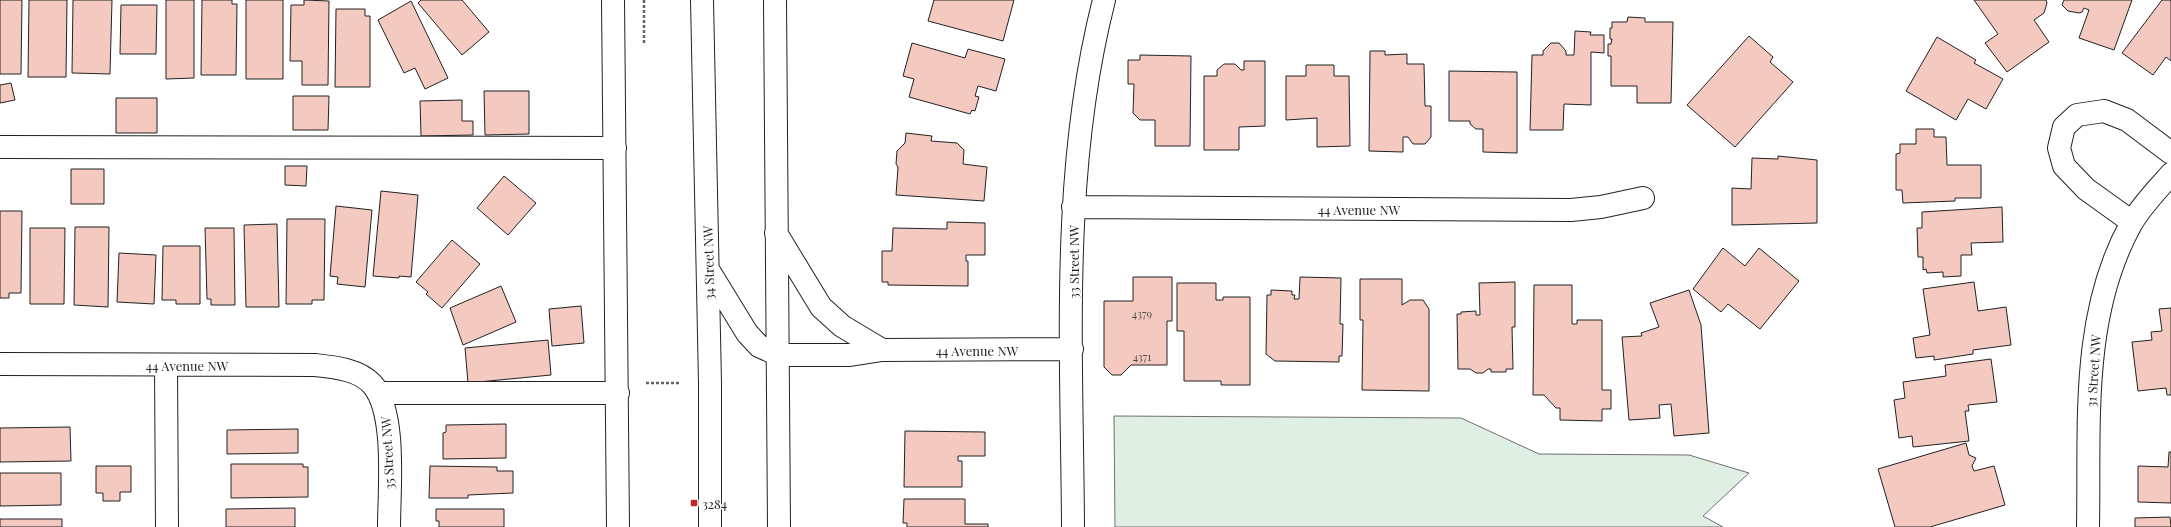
<svg xmlns="http://www.w3.org/2000/svg" width="2171" height="527" font-family="'Playfair Display',serif">
	<rect width="100%" height="100%" fill="#fff"/>
	<path fill="#e0efe3" stroke="#6f6f6f" d="M1114,416l347,2 78,36 150,1 60,18 -46,43 20,11h-608z"/>
	<path fill="#f3c9c0" stroke="#222" d="M0,0h22l-1,74h-21z
		M29,0h38l-1,77h-38z
		M73,0h39l-2,74 -38,-1z
		M166,0h28v78l-28,1z
		M202,0h30v4h5l-1,71h-35z
		M246,0h37v79h-37z
		M304,0l25,1 -1,84h-26v-24h-12l1,-56h13z
		M421,0h41l27,32 -27,23 -44,-52z
		M934,0h80l-11,41 -75,-20z
		M1974,0h72l1,3 -3,10 -10,7 15,22 -42,30 -22,-29 13,-9z
		M2064,0h68l-18,50 -35,-12 10,-28 -5,-2 -2,4 -3,1 -11,-2 -6,-6z
		M2162,0h9v61l-5,-4 -13,18 -31,-22z
		M411,1l37,77 -23,11 -10,-21 -11,5 -26,-53z
		M121,5h36l-1,49h-36z
		M336,9h29v7h5v71h-35z
		M1628,17l17,1v4h28l-2,81h-34v-17h-26v-30h-3v-12h3l1,-5h-2v-11h2v-6h15z
		M1575,31l16,1 -1,3h14v18l-13,-1v53l-27,-1 -1,26h-33l2,-75h11v-4l8,-8h8l7,8v4h8z
		M1749,36l24,21 -3,5 23,20 -58,65 -48,-42z
		M1937,37l39,23 -2,3 29,16 -17,30 -18,-10 -12,21 -50,-29z
		M912,43l53,15 3,-9 37,10 -9,32 -18,-5 -3,10 4,1 -4,14 -3,-1 -2,4 -61,-17 5,-18 -11,-3z
		M1370,51h15v4l22,-1v10h17l1,42h6v31l-6,7h-12l-5,-7h-5v15l-34,-1z
		M1140,55l51,1 -1,90h-35v-26h-15l-7,-7 1,-29h-6v-24h12z
		M1244,61h21v65l-26,1v23h-35v-74h13v-6l7,-6h11l6,6h3z
		M1306,65h28v11h15l1,70 -33,1v-29l-31,2v-44h20z
		M1449,71l68,1v81l-34,-1v-23h-7l-6,-5v-3h-21z
		M11,83l4,17 -15,3v-18z
		M484,91h45v43l-44,1z
		M293,96h36l-1,34h-35z
		M116,98h41v35h-41z
		M462,100v21h11v14l-52,1 -1,-35z
		M1916,129h18v8h12l1,28h34v33h-26v3l-52,2 -1,-13h-6v-36l4,-1v-9h16z
		M906,133l26,3 -1,5 26,2 7,7 -1,14 24,3 -3,34 -88,-6 2,-28 -2,-3 1,-13 8,-8z
		M1778,156l39,4v63l-85,2v-37l19,1 1,-31 26,1z
		M285,166h22l-1,20 -21,-1z
		M71,169h33v35h-33z
		M504,176l32,27 -28,32 -31,-27z
		M381,191l37,4 -7,82 -12,-1v2l-26,-2z
		M336,206l36,4 -7,77 -28,-3 1,-7 -8,-1z
		M2002,207l1,35 -32,1 1,12h-11v21l-18,1v-5l-16,1 -1,-4 -3,1v-13h-5l-1,-29h5v-16z
		M0,211h22l-1,82h-12v5h-9z
		M287,219h38l-1,81h-12v4h-26z
		M947,222l38,1v32h-19v6h2v25l-80,-1v-3h-6v-31h10l1,-23 54,1z
		M277,224l2,83h-33l-2,-82z
		M75,227h34l-1,80 -34,-2z
		M30,228h35l-1,76h-34z
		M205,228h29l1,77h-24v-6h-4z
		M452,240l28,24 -38,44 -16,-14 2,-2 -12,-10z
		M163,246h37v58h-24v-4h-14z
		M1723,248l22,18 14,-18 40,33 -39,48 -32,-25 -7,8 -28,-23z
		M119,253l37,2 -2,49 -37,-2z
		M1133,277h39v44h-5v44h-36l-10,10h-9l-8,-8v-66h29z
		M1300,277l41,1 -1,46h3l-1,32h-3v6l-64,-1 -9,-7 1,-59h4v-5l21,1v4h3l-1,4h5z
		M1360,279h42v26l8,-5h13l6,9v82l-67,-1 1,-70h-3z
		M1515,282v45h-3l1,42h-7v3h-15v-3h-3l-5,4h-7l-6,-4h-12l-1,-55h4v-2l15,-1v4h4l-1,-32z
		M1974,282l4,29 28,-4 5,38 -38,5v4l-39,6v-4l-18,2 -3,-20 17,-3 -7,-46z
		M1177,283h39v17h7v-3h27v88h-29v-4h-37v-50h-7z
		M1534,285h38v39h5v-4h25v70h9v19h-9v12l-42,-1v-12h-4l-12,-13h-11z
		M501,286l15,36 -53,23 -13,-37z
		M1689,290l12,35 8,108 -35,3 -3,-32 -12,1 1,13 -31,2 -7,-83 20,-1 -1,-3 18,-6 -9,-24z
		M581,306l3,37 -32,3 -3,-37z
		M2171,308v87h-4l-1,-7 -28,3 -6,-49 20,-2 -1,-8 11,-1 -3,-22z
		M548,340l3,35 -83,8 -3,-35z
		M1991,359l6,43 -29,3 1,6h-4l4,30 -56,6 -1,-11 -13,2 -5,-38 11,-2 -2,-16 43,-6 -1,-11z
		M506,424v34l-63,1v-26l3,-1v-7z
		M70,427l1,34 -71,1v-34z
		M298,429v24l-71,1v-24z
		M905,431l80,1v24h-27v5h4v26h-58z
		M1966,443l3,12 7,3 -4,8 2,5 20,-5 11,39 -75,22h-35l-17,-58z
		M2169,452h2v51l-33,-1v-36l30,1z
		M231,464h72v3h5v30l-77,1z
		M96,466h35v26h-11v9h-17v-8h-7z
		M430,466l67,1v4h16v22l-45,2v3h-39z
		M0,473h61v32l-61,1z
		M904,499h61v25h23v3h-81v-4h-4z
		M295,508v19h-69v-18z
		M436,509h68v18h-65v-6h-3z
		M2170,517l1,10h-36v-9z
		M0,519h62v8h-62z"/>
	<g fill="none" stroke-linecap="round" stroke-linejoin="round">
		<g stroke="#222" stroke-width="24">
			<path id="minor" d="M613,0l5,527
				M0,147l615,1
				M1073,207l498,3 30,-3 42,-9
				M2132,222l-46,-33 -22,-23 -5,-18 5,-21 13,-12 27,-4 23,9 44,33
				M882,350l190,-1
				M0,364l315,1c18,2 43,4 57,19 25,28 17,106 17,143
				M166,365l1,162
				M378,393h240
				M1073,527c-1,-176 -13,-355 31,-527
				M2088,527c2,-102 -8,-211 43,-303 10,-18 27,-35 40,-50"/>
		</g>
		<g stroke="#222" stroke-width="24">
			<path id="major" d="M702,0l8,383v144
				M775,0l4,527
				M776,233l45,74 21,19 40,24
				M709,271l38,62 12,13 20,9h71l32,-5"/>
		</g>
		<path stroke="#646464" stroke-width="2.5" stroke-dasharray="3 2" stroke-linecap="butt" d="M644,0v43
			M646,383h35"/>
		<use href="#minor" stroke="#fff" stroke-width="22"/>
		<use href="#major" stroke="#fff" stroke-width="22"/>
	</g>
	<rect fill="#c62828" stroke="#fff" stroke-width="1.5" x="690" y="499" width="8" height="8" rx="2"/>
	<g text-anchor="middle" dominant-baseline="central" stroke-width="3" stroke-linejoin="round" paint-order="stroke">
		<g font-size="11" fill="#564c4a">
			<text x="1142" y="313">4379</text>
			<text x="1142" y="356">4371</text>
		</g>
		<g font-size="13" fill="#222" stroke="#fff">
			<text x="1359" y="209">44 Avenue NW</text>
			<text transform="translate(1073 262) rotate(-90)">33 Street NW</text>
			<text transform="translate(708 263) rotate(-91)">34 Street NW</text>
			<text x="977" y="350">44 Avenue NW</text>
			<text x="187" y="365">44 Avenue NW</text>
			<text transform="translate(2093 371) rotate(-86)">31 Street NW</text>
			<text transform="translate(387 453) rotate(-93)">35 Street NW</text>
		</g>
		<g font-size="13" fill="#222" stroke="#fff" text-anchor="start">
			<text x="702" y="503">3284</text>
		</g>
	</g>
</svg>
